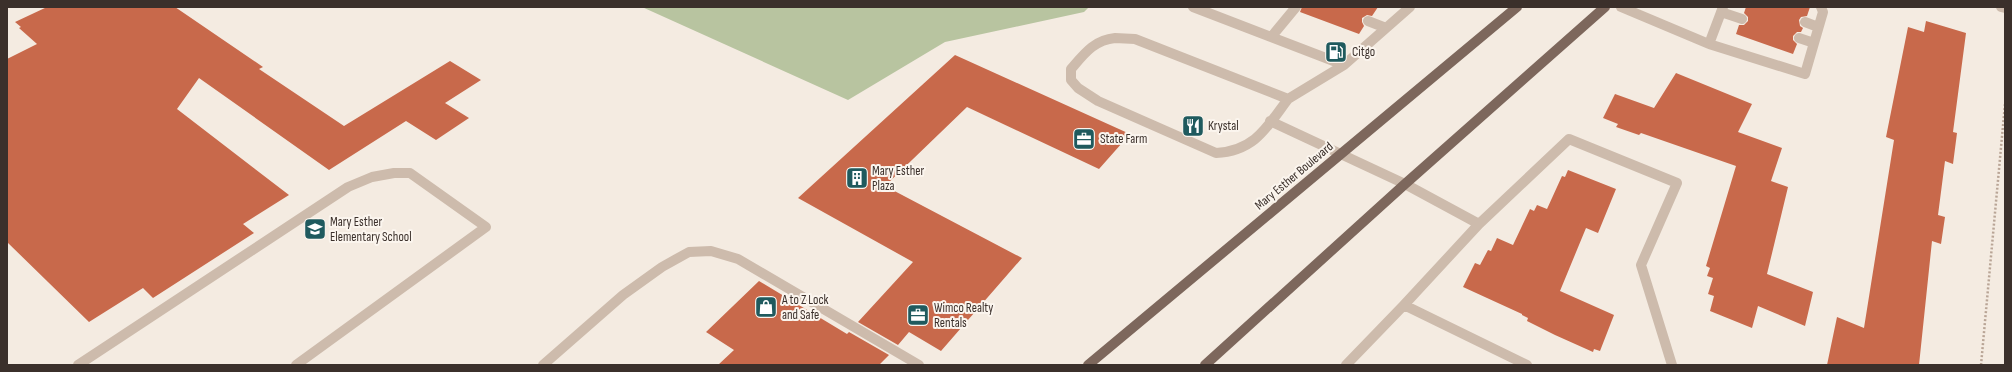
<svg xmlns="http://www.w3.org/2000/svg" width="2012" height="372" font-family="'Sofia Sans Condensed',sans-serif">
	<rect width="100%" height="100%" fill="#f4ebe1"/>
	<path fill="#b8c4a0" d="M642,7h447l-5,5 -139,30 -97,58z"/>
	<path fill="#c8694b" d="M47,7h128l88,60 -4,2 85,57 106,-65 31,19 -36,23 24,15 -33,22 -30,-19 -77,49 -130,-92 -22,31 112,86 -46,29 11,9 -101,65 -10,-10 -54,34 -82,-80v-183l30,-15 -18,-16 2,-1 -6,-5z
		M1302,7h76l-6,9 -5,-1 -5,3v4l2,4 -5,8 -59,-22z
		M1746,7h64l-3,9 -6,1 -2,3 1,6 3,2 -2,4h-4l-4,4v4l4,4 -4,10 -57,-20 3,-9h5l4,-4v-4l-4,-4z
		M1926,21l40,12 -13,99 4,1 -4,31 -8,-3 -7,54 7,2 -4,27 -9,-3 -13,124h-92l10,-48 27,11 30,-188 -8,-3 22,-110 16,5z
		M955,55l175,79 -31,35 -132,-62 -82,79 137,72 -81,93 -32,-19 -11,13 -40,-23 55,-60 -115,-64z
		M1676,73l76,31 -14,28 44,16 -11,33 17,6 -21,87 46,18 -8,34 -47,-20 -6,22 -42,-17 4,-15 -6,-2 5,-16 -6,-2 3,-8 -4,-2 30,-100 -95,-33 -2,2 -23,-8 2,-3 -15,-6 12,-24 39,14z
		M1568,170l48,19 -18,44 -12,-5 -26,63 54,24 -14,36 -6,-2 -1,3 -38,-17 -28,-14 1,-3 -6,-3v-1l-59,-27 12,-24 5,2 8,-15 3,1 6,-13 16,7 17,-36 4,2 3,-6 10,4 15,-33 3,1z
		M759,281l88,53 2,-2 40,23 -10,10h-161l16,-15 -28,-18z"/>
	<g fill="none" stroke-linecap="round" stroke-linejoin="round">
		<path stroke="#b9a596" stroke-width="2.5" stroke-dasharray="2 2" stroke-linecap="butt" d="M1981,365l24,-261"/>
		<path stroke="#cdbbac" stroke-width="10" d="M1193,7l151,58
			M1621,7l88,37 14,-37
			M1721,12l21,7
			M1368,21l18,7
			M1805,22l13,5
			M1272,36l24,-29
			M1115,38l20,1 153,60c-21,28 -33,52 -72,54l-118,-52 -20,-13 -7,-8v-11c13,-15 23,-29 44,-31z
			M1799,38l15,5
			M1709,44l96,30 18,-62 -2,-5
			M1288,99l56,-34 66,-58
			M1270,121l135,63 74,40 -75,81
			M1479,224l90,-85 108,44 -36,82 31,100
			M78,365l270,-178 24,-10 22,-4h16l76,54 -190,138
			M543,365l80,-70 39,-28 27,-15 22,-1 27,8 181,106
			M1346,365l58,-60 123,60"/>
		<path stroke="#cdbbac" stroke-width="10" d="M2001,7l4,1"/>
		<path stroke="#7d675c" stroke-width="10" d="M1088,365l429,-358
			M1205,365l200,-181 200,-177"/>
	</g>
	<defs>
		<g id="fuel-square" transform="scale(1.15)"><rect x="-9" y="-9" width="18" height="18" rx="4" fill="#1f5a5e" stroke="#fbf5ee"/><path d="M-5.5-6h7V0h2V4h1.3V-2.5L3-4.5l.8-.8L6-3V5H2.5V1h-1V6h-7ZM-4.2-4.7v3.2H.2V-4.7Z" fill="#fff"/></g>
		<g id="restaurant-square" transform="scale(1.15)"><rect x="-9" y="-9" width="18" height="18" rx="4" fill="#1f5a5e" stroke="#fbf5ee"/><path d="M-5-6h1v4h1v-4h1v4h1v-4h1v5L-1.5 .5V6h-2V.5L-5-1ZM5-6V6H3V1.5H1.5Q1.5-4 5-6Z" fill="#fff"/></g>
		<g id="office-square" transform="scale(1.15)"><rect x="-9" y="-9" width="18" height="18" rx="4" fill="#1f5a5e" stroke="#fbf5ee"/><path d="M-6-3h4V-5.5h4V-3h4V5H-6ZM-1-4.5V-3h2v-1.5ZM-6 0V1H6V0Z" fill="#fff"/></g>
		<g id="building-square" transform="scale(1.15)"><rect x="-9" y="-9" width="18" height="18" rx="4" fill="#1f5a5e" stroke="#fbf5ee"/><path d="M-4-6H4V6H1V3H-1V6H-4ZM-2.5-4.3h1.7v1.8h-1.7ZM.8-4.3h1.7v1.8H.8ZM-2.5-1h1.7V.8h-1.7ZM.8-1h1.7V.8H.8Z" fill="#fff"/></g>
		<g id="school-square" transform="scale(1.15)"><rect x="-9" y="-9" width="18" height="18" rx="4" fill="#1f5a5e" stroke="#fbf5ee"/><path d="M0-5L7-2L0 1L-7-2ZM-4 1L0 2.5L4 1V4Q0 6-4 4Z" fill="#fff"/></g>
		<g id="shop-square" transform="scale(1.15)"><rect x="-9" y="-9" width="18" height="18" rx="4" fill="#1f5a5e" stroke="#fbf5ee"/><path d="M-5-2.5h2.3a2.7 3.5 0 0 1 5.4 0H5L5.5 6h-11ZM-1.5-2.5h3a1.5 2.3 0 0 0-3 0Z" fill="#fff"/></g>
	</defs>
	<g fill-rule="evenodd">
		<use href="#fuel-square" x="1336" y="52"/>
		<use href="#restaurant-square" x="1193" y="126"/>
		<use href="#office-square" x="1084" y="139"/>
		<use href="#building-square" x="857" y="178"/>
		<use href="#school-square" x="315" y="229"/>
		<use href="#shop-square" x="766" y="307"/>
		<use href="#office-square" x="918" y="315"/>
	</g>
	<g text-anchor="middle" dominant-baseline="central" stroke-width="4" stroke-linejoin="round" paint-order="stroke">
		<g font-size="13" fill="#3b302b" stroke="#fbf5ee" text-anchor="start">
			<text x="1352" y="52">Citgo</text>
			<text x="1208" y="126">Krystal</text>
			<text x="1100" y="139">State Farm</text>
			<text x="872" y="171">Mary Esther<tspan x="872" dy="15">Plaza</tspan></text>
			<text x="330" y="222">Mary Esther<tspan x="330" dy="15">Elementary School</tspan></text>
			<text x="782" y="300">A to Z Lock<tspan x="782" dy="15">and Safe</tspan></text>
			<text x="934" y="308">Wimco Realty<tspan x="934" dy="15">Rentals</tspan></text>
		</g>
		<g font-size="13" fill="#3b302b" stroke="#fbf5ee">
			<text transform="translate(1294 176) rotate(-40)">Mary Esther Boulevard</text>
		</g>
	</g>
	<rect width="2012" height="372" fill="none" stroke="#3b302b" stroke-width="16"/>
</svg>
